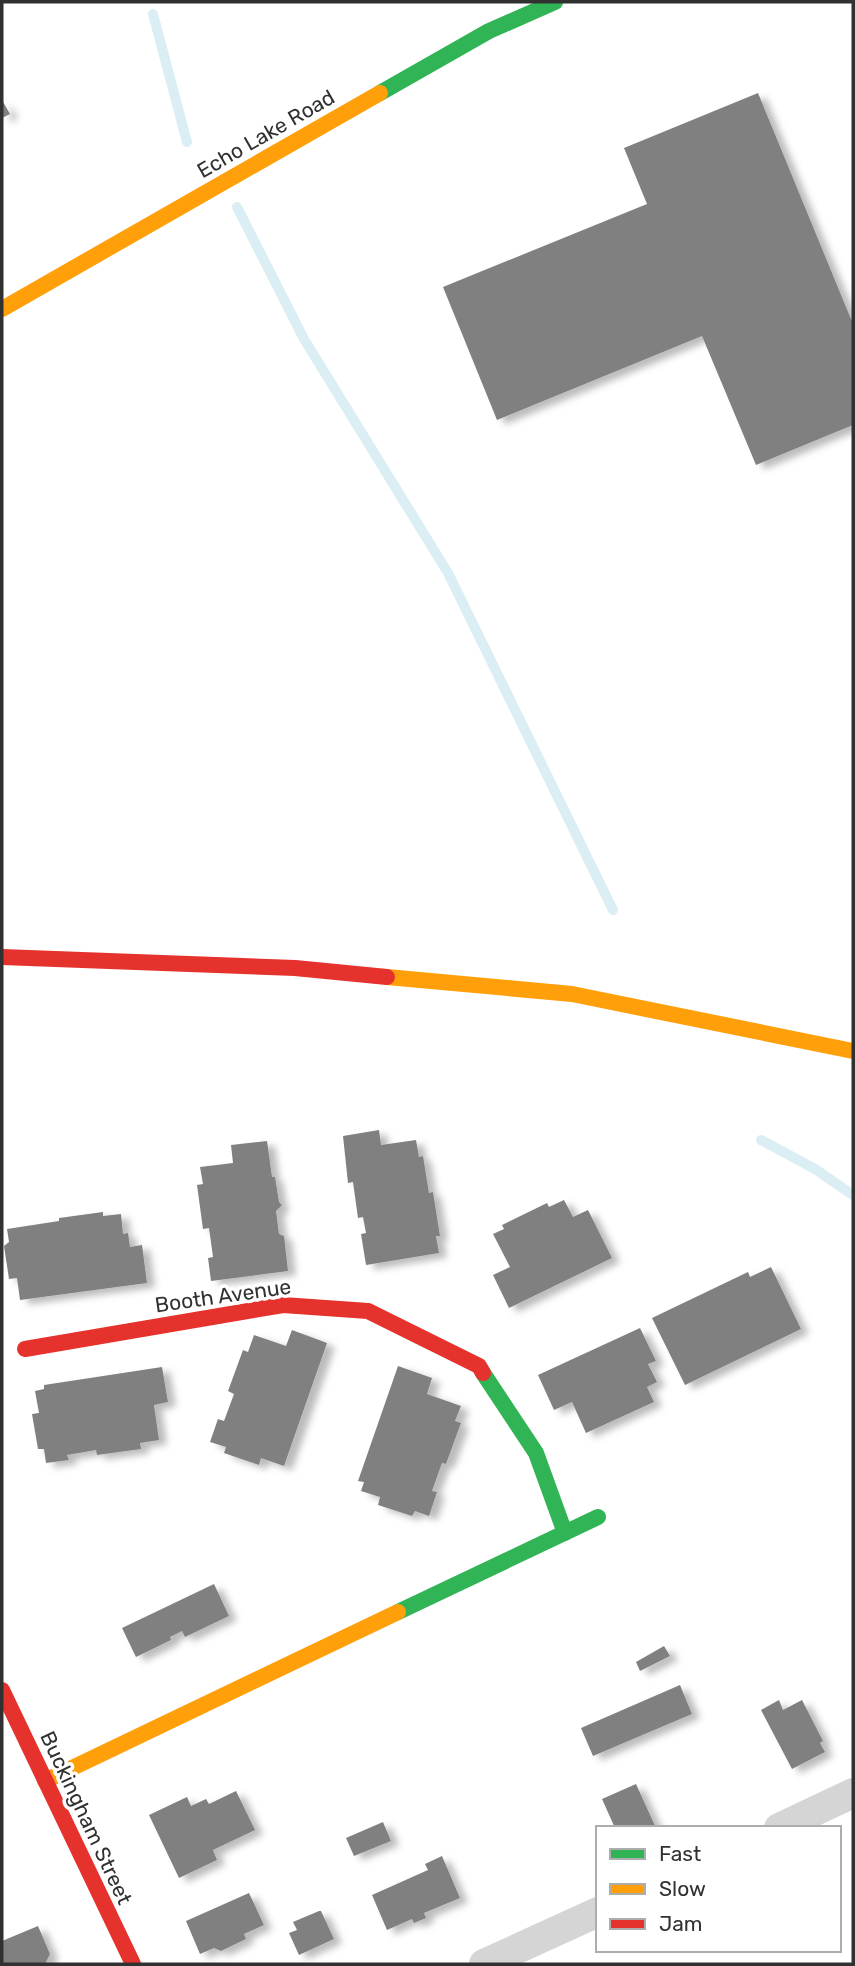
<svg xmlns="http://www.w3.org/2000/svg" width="855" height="1966" viewBox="0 0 855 1966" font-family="Rubik,sans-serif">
	<defs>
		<filter id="shadow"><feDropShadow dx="8" dy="4.5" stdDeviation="3.5" flood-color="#0004"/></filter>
	</defs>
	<rect width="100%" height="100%" fill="#fff"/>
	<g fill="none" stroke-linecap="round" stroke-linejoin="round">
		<!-- stream -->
		<path stroke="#dbeef3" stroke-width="10" d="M153 14 187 142
			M237 207 304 339 448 573 613 910
			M761 1140 815 1169 853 1195"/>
	</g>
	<!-- building -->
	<path fill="#808080" filter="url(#shadow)" d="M758 93 853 324V425L756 465 702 336 497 420 443 287 647 204 624 148Z
		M2 100 10 114 2 118Z
		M379 1130 381 1145 416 1140 419 1157 423 1156 429 1193 433 1192 440 1236H436L439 1253 366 1265 361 1234 366 1233 363 1217 358 1218 353 1182 348 1183 343 1136Z
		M267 1141 272 1177H275L279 1202 282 1205 276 1211 279 1234 284 1236 288 1271 211 1281 208 1258 213 1257 209 1228 203 1229 197 1185 203 1184 200 1167 233 1163 231 1145Z
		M564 1200 573 1217 588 1210 612 1258 509 1308 493 1275 510 1267 493 1234 504 1229 502 1225 547 1203 549 1207Z
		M103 1212V1216L121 1214 123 1234 128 1233 130 1247 142 1245 147 1283 20 1300 17 1278 9 1279 4 1246 9 1242 7 1229 59 1221V1218Z
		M771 1267 801 1329 685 1385 652 1318 748 1272 750 1277Z
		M640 1328 656 1361 648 1364 657 1382 647 1387 654 1402 586 1433 572 1402 554 1410 538 1375Z
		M292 1330 327 1343 284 1466 261 1458 259 1465 224 1453 226 1447 210 1442 218 1419 224 1421 234 1394 228 1391 243 1350 248 1352 254 1335 286 1346Z
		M398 1366 432 1378 427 1394 461 1406 455 1421 461 1423 446 1464 442 1463 432 1491 437 1492 429 1516 415 1511 412 1516 378 1505 380 1497 361 1491 364 1482 358 1481Z
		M162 1367 168 1402 154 1405 159 1440 140 1443 141 1449 97 1455 96 1450 67 1455 69 1460 46 1463 44 1449H38L32 1414 39 1413 35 1391 44 1389V1385Z
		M214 1584 229 1616 185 1637 182 1631 170 1637 171 1640 136 1657 122 1628Z
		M664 1646 670 1656 640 1671 636 1662Z
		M680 1685 692 1714 593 1756 581 1728Z
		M779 1700 783 1710 802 1700 823 1741 820 1743 825 1752 792 1769 761 1710Z
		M636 1784 656 1828H615L602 1799Z
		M236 1791 255 1830 213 1850 217 1860 179 1878 149 1815 187 1797 191 1806 206 1799 209 1804Z
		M383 1822 391 1841 354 1856 346 1838Z
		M442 1856 460 1898 424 1913 426 1918 414 1923 412 1919 387 1930 372 1895 428 1870 425 1864Z
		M249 1893 264 1925 244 1934 246 1939 221 1951 214 1948 200 1954 186 1921Z
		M319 1911H321L334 1939 299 1955 289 1933 297 1930 293 1922Z
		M38 1926 50 1954 45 1964H2V1941Z"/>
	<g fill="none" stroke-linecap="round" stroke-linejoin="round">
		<!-- street -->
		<path stroke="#d5d5d5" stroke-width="30" d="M779 1828 853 1793
			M484 1964 598 1912"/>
		<!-- fast -->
		<path stroke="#30b455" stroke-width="16" d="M380 93 489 31 555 2
			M483 1373 536 1453 565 1533
			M398 1612 598 1517"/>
		<!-- slow -->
		<path stroke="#ff9f0a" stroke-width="16" d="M2 309 380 93
			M387 977 572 994 853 1051
			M45 1781 398 1612"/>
		<!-- jam -->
		<path stroke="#e5322d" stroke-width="16" d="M2 957 295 968 387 977
			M25 1349 283 1305 368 1311 479 1366 483 1373
			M2 1690 133 1964"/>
	</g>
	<g text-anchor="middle" stroke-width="7" stroke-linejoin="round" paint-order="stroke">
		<!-- street labels -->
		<g font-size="21" fill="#313131" stroke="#fff">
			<text transform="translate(266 134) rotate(-30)" y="7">Echo Lake Road</text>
			<text transform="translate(223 1296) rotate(-8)" y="7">Booth Avenue</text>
			<text transform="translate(86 1818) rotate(65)" y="7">Buckingham Street</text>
		</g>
	</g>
	<!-- border -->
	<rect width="855" height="1966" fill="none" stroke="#313131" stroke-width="7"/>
	<!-- legend -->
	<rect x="596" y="1826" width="245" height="126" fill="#ffffff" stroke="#adadad" stroke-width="2"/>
	<rect x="610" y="1849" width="35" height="10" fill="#30b455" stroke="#adadad" stroke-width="2"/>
	<text x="659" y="1861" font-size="21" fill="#313131">Fast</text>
	<rect x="610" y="1884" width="35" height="10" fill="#ff9f0a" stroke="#adadad" stroke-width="2"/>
	<text x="659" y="1896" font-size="21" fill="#313131">Slow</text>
	<rect x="610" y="1919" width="35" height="10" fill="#e5322d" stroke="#adadad" stroke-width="2"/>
	<text x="659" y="1931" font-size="21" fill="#313131">Jam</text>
</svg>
